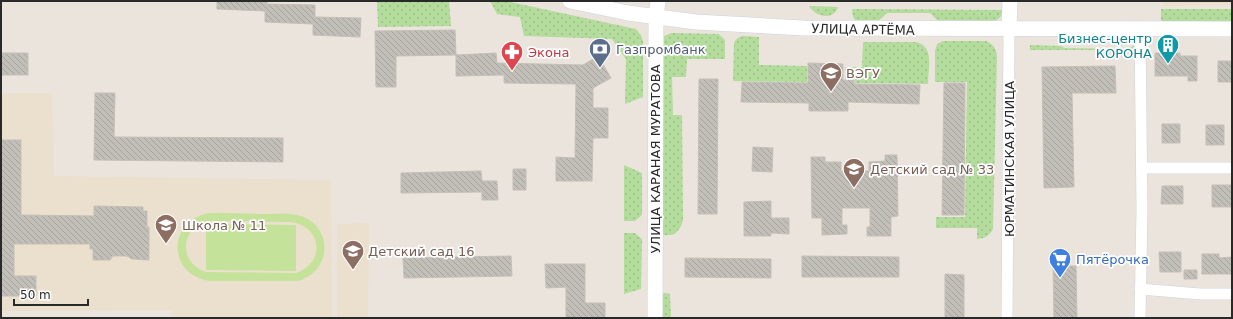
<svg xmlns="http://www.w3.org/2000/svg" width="1233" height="319" viewBox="0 0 1233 319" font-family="'DejaVu Sans',sans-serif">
	<defs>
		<pattern id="grass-dots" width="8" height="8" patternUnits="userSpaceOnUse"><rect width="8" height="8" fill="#b4dc9d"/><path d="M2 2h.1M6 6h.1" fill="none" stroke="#9bbd87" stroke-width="1.8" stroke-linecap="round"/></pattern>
		<pattern id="building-back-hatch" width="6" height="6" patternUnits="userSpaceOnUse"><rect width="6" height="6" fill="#c2beb8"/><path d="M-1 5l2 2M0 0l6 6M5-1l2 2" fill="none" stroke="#a7a39e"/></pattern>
	</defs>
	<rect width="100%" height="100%" fill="#eae4dc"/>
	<!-- education -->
	<path fill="#eae0cd" d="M1163 1H1232V5L1163 6Z
		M1 93H52L54 176 331 180 332 318H171V310L1 311Z
		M369 223 368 318H337V224Z"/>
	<!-- grass -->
	<path fill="url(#grass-dots)" d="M377 1H449L451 26 378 27Z
		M490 1H506L636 29 641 35 643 41V97L625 104 626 59 612 39 524 36 520 17 497 14Z
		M809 6 838 7C834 21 815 17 809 6Z
		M852 9 1003 10C1002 16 999 20 993 21L939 22 930 13H887L877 22H857C853 19 852 14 852 9Z
		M1161 9H1232V25L1161 23Z
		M671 33 719 34 725 40V59H687L686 77H672L673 115H682L683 220C680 232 673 238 660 234V38Z
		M743 36 759 37V65L807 66V82L733 81 734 43C736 39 738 37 743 36Z
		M943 41H986C993 44 996 48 997 56L993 229C989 236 986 238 977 239V228H936V217H965L967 82H935V51L937 44Z
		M863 42H916C935 46 928 69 928 84L855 83V79H845V67H862Z
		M1030 45 1060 46 1065 48 1128 49 1133 46 1136 47 1137 50H1030Z
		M624 165 642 173V215L635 221H624Z
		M624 233H635L642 239 641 289 624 294Z
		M666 293 670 294 671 318H655V294Z"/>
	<!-- pitch -->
	<path fill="#c5e29a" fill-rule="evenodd" d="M211 213C231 213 250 214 270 214 280 214 291 213 301 216 317 221 327 237 324 254 321 268 311 277 298 281H211C166 276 167 218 211 213ZM212 221 291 222C322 226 326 263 296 273L206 272C176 262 181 224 212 221Z
		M206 224 296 225V271L206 270Z"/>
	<!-- building -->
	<path fill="url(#building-back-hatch)" stroke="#c5bfb6" d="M217 1H267V4L315 5V17L361 18 360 37 313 35V24L265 22V11L217 9Z
		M455 30 456 55 396 56V87H376L375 31Z
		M1 53H28V75H1Z
		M496 53 497 63 583 65 598 56 611 78 593 88V108H608V138H593L592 181H556V157L575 158 576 84 504 83V75L456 76V55Z
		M1155 53H1180V56H1197V81H1188V76H1155Z
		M1218 61H1232V82H1218Z
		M808 63 843 64V80H854V84L920 85 919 104 848 102V111H809V103L741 102 742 82 808 83Z
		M1115 66 1116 93H1072L1074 187 1044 188 1042 67Z
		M699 79H718L717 214H698Z
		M944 83H965L964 215H942Z
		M95 93H115L114 137 283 138V162L94 160Z
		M1162 124H1180V143H1162Z
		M1206 125H1224V145H1206Z
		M1 140H21V215L94 216V206L143 207V211H147V227H149V260L132 259 127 256H113L110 260H93V249H90V244H14V276H36V296H1Z
		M753 147 773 148 772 172 752 171Z
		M885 155H897L898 216 891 217V236H867V227H870V208H842V225H847V234L822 235V218H812L811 157H825V162H841V171H869V162L885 161Z
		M513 169H526V190H513Z
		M481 171 482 181H497L498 200H482V192L401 193V173Z
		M1212 185H1232V207H1212Z
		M1162 186H1183V204H1161Z
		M771 201V218H789V234L771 233V236H744V202Z
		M1159 252H1181V272H1160Z
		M1202 254H1219V258L1232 257V274H1202Z
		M511 256 512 276 404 278 403 258Z
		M802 256 899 257V277H802Z
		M685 258 771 259V278L685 277Z
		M545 264H585V303H605V318H566V287L546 288Z
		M1053 266H1076L1077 318H1054Z
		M1184 270H1197V279H1184Z
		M945 274 964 275V318H945Z"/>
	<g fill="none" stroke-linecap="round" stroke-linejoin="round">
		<!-- street casing -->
		<g stroke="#ced2dc" stroke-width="12">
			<path id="street" d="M1142 168H1232
				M1140 289 1200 294H1232
				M1007 318 1009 29
				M1140 318 1142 209 1140 29"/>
		</g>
		<!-- secondary casing -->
		<g stroke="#ced2dc" stroke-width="16">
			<path id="secondary" d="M570 1 628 13 696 22 803 28 1232 29
				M1009 29 1010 1
				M655 318 656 17 658 1"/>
		</g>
		<!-- street -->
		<use href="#street" stroke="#fff" stroke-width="11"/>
		<!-- secondary -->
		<use href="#secondary" stroke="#fff" stroke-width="15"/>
	</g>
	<!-- icons -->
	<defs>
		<g id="building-pin" transform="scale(1.15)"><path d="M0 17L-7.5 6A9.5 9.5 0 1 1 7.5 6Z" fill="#0f9aa8" stroke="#fff"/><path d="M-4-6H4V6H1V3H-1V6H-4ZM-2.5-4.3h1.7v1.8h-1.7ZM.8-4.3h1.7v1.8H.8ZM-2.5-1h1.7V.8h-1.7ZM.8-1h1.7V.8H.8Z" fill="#fff"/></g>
		<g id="bank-pin" transform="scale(1.15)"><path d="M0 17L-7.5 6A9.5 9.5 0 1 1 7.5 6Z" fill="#5c6f8a" stroke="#fff"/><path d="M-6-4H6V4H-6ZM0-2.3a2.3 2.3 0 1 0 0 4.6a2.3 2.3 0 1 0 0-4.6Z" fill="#fff"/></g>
		<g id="pharmacy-pin" transform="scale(1.15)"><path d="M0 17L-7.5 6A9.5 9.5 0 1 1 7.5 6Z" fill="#e0444e" stroke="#fff"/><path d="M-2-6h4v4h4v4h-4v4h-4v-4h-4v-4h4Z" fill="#fff"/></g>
		<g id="university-pin" transform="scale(1.15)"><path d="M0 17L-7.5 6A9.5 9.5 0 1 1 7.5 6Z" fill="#8d6e63" stroke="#fff"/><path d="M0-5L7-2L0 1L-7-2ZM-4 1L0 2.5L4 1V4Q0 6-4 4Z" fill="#fff"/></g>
		<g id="school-pin" transform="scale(1.15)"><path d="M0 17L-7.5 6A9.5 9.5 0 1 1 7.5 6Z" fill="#8d6e63" stroke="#fff"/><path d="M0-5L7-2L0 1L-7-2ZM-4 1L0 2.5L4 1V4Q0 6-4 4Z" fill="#fff"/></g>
		<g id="supermarket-pin" transform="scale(1.15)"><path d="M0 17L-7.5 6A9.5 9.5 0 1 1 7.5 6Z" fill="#3f7fe0" stroke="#fff"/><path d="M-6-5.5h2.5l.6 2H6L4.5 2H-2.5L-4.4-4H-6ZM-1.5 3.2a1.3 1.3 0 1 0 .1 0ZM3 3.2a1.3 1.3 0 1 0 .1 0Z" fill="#fff"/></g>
	</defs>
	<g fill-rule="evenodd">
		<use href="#building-pin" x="1168" y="45"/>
		<use href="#bank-pin" x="600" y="49"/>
		<use href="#pharmacy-pin" x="512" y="52"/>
		<use href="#university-pin" x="831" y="73"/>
		<use href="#school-pin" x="854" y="169"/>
		<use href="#school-pin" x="166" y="225"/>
		<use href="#school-pin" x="353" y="251"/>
		<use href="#supermarket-pin" x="1060" y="259"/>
	</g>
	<g text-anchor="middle" stroke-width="3.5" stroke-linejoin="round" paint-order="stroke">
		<!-- street labels -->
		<g font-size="13" fill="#292929" stroke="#fff">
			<text transform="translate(863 29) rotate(1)" y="5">УЛИЦА АРТЁМА</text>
			<text transform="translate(655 159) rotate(-90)" y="5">УЛИЦА КАРАНАЯ МУРАТОВА</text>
			<text transform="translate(1009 159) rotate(-90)" y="5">ЮРМАТИНСКАЯ УЛИЦА</text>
		</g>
		<!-- culture labels -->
		<g font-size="13" fill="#0d838f" stroke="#fff" text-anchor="end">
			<text x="1152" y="43">Бизнес-центр<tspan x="1152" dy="15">КОРОНА</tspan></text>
		</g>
		<!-- service labels -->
		<g font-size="13" fill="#4e5e75" stroke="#fff" text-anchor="start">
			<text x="616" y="54">Газпромбанк</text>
		</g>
		<!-- health labels -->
		<g font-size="13" fill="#be3a42" stroke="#fff" text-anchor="start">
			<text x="528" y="57">Экона</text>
		</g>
		<!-- education labels -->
		<g font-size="13" fill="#785e54" stroke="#fff" text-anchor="start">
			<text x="846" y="78">ВЭГУ</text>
			<text x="870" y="174">Детский сад № 33</text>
			<text x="182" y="230">Школа № 11</text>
			<text x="368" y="256">Детский сад 16</text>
		</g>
		<!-- shop labels -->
		<g font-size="13" fill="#366cbe" stroke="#fff" text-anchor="start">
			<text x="1076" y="264">Пятёрочка</text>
		</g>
	</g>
	<!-- border -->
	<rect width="1233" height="319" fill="none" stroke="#292929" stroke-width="4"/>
	<!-- scale -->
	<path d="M14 299v6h74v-6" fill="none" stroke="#292929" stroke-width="2"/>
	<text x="20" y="299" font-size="12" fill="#292929" stroke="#ffffff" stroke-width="3" paint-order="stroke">50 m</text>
</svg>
